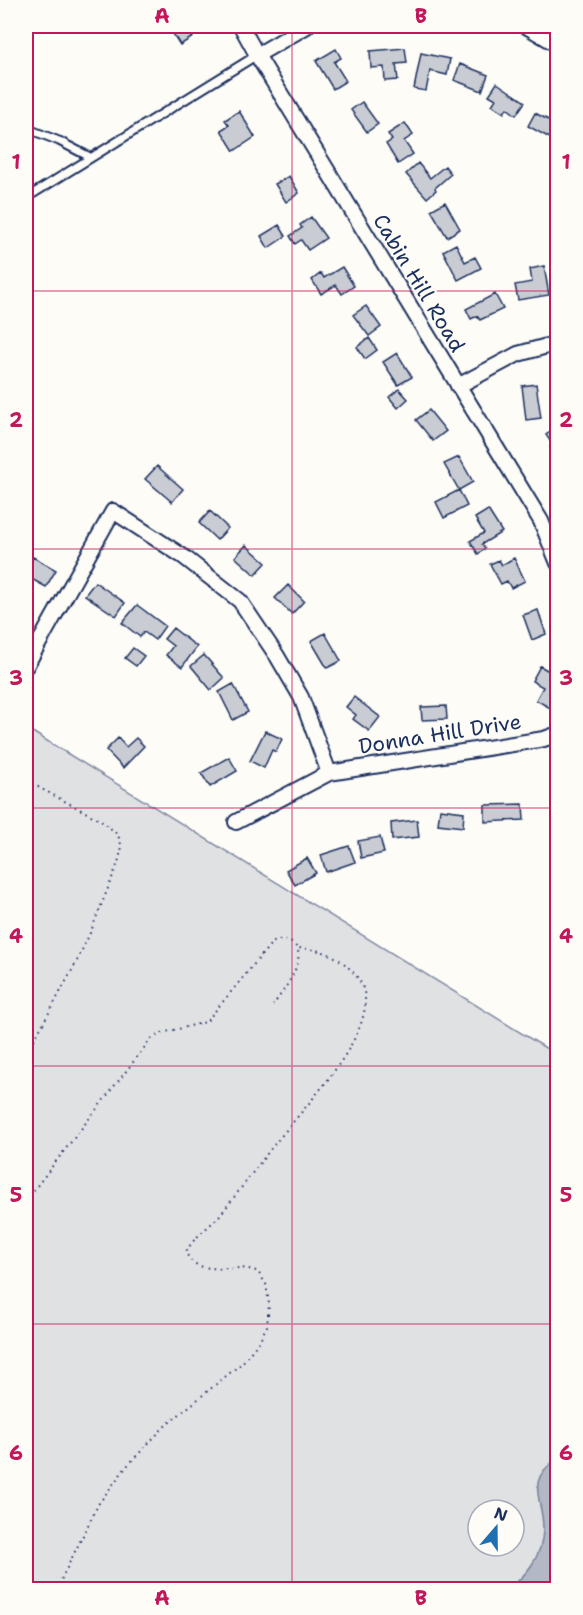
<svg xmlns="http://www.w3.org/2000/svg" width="583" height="1615" viewBox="0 0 583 1615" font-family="'Shantell Sans',sans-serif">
	<rect width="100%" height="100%" fill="#fdfcf7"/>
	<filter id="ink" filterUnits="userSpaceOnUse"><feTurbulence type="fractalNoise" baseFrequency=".0167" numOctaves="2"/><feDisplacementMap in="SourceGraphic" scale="12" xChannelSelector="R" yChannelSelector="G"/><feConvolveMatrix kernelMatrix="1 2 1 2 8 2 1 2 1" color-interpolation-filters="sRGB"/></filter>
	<g filter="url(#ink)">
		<!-- green -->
		<path fill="#e0e1e3" stroke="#7e88a0" stroke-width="1.5" fill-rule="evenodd" d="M26 728 557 1055V1589H26ZM478 1510H514V1546H478Z"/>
		<!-- water -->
		<path fill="#b3b8c5" stroke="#76819c" stroke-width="1.5" d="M557 1459V1589H509C527 1574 542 1557 543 1530 544 1499 523 1482 557 1459Z"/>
		<!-- building -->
		<path fill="#c9ccd3" stroke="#1b2f5e" stroke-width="1.5" d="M168 26H186L193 37 180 45Z
			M405 48 407 63 396 64 398 80 385 81 384 67 371 68 370 51Z
			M336 49 341 58 334 62 346 81 333 89 316 61Z
			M421 53 450 59 447 75 430 71 426 91 414 89Z
			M460 64 488 75 482 91 454 80Z
			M497 83 525 102 516 115 507 108 504 113 492 105 496 99 489 95Z
			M362 102 378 124 367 132 351 110Z
			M239 111 255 137 234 151 221 130 229 125 225 120Z
			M535 113 558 125 557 142 528 126Z
			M405 123 413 135 404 141 413 154 398 164 386 144 392 140 388 134Z
			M418 163 430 178 445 166 451 174 435 188 436 190 427 198 406 174Z
			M289 176 299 193 286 202 275 184Z
			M445 202 460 229 447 237 431 210Z
			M311 217 326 238 308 250 301 240 295 244 290 236 302 228 300 225Z
			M279 225 286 236 268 248 261 236Z
			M456 244 465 262 475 257 481 268 458 280 443 251Z
			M544 266 549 295 518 300 515 285 532 282 530 269Z
			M342 267 354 286 342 294 336 285 321 294 312 280 321 273 324 278Z
			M495 294 503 309 480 320 477 316 471 319 466 309Z
			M366 306 381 327 369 336 353 315Z
			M369 338 377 350 365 359 357 347Z
			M397 353 412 377 398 385 383 362Z
			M536 384 541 418 526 420 522 386Z
			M399 389 408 399 398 408 389 397Z
			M429 410 446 431 433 441 416 420Z
			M557 427 558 428V457L550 447 553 445 546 435Z
			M459 457 473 482 459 490 444 464Z
			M157 466 183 489 172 502 145 479Z
			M459 490 467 506 444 518 436 502Z
			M488 510 502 532 482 544 485 549 478 554 470 541 484 533 475 518Z
			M210 511 228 528 217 540 199 523Z
			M246 545 266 563 255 575 235 557Z
			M33 557 56 570 46 587 26 576V570Z
			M514 558 525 581 511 588 507 581 501 584 490 564 499 560 502 565Z
			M95 582 125 603 116 616 85 595Z
			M288 585 304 601 292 614 275 598Z
			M137 605 165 626 155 640 144 632 140 637 122 623Z
			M538 610 546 634 532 640 523 615Z
			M173 628 197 647 182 667 166 655 173 646 164 639Z
			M325 633 341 661 327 668 311 641Z
			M133 648 144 656 136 666 125 658Z
			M204 655 224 678 211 690 191 666Z
			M540 666 558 676V699L552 709 536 700 543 687 532 681Z
			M233 684 248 712 233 720 219 692Z
			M354 697 380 717 369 731 353 719 356 715 346 707Z
			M446 706 447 719 422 720 421 707Z
			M265 731 282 739 276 752 272 750 264 768 250 761Z
			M118 738 126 747 136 738 144 746 123 768 106 750Z
			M229 757 237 771 210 787 201 773Z
			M523 804 524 820 485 822V805Z
			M440 809 464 812 463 827 438 824Z
			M417 820 419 837 392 840 391 823Z
			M380 837 384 853 361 858 358 841Z
			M349 846 355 862 326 872 321 855Z
			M307 858 316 873 295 885 286 870Z"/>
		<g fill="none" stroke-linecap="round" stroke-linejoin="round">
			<!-- service casing -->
			<g stroke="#1b2f5e" stroke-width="11">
				<path id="service" d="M26 128 59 141 90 157
					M26 198 257 55"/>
			</g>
			<!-- minor casing -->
			<g stroke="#1b2f5e" stroke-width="18">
				<path id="minor" d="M241 26 257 55 541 521 558 563
					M526 26 558 45
					M257 55 307 26
					M458 386 518 354 558 343
					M26 666 113 511 184 557 240 601 277 656 301 697 329 773 544 739 558 734
					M236 822 329 773"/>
			</g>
			<!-- path -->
			<path stroke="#1b2f5e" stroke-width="2" stroke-dasharray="1.5 4.5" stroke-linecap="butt" d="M26 790 38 787 102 821 118 835 122 847 118 863 91 931 76 963 26 1055
				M26 1200 151 1039 162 1033 206 1022 270 945C275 940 281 939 287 941 316 949 282 993 273 1005
				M56 1590 99 1503 127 1466 164 1427 242 1363 258 1343 267 1326 269 1304 266 1284 258 1272C239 1261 195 1280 186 1252 193 1238 209 1227 220 1215 238 1193 255 1169 273 1146 301 1111 361 1050 365 1006 366 990 361 980 350 969 335 953 318 949 297 948"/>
			<!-- service -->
			<use href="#service" stroke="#fdfcf7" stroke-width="7"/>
			<!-- minor -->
			<use href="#minor" stroke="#fdfcf7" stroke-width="14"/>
		</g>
	</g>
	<!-- grid -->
	<path fill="none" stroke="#c2185b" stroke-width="1.5" stroke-opacity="0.55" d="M292 26V1590M26 291H558M26 549H558M26 808H558M26 1066H558M26 1324H558"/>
	<g text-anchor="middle" stroke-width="4.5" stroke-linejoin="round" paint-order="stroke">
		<!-- street labels -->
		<g font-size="21" fill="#1b2f5e" stroke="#fdfcf7">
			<text transform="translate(419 283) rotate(59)" y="7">Cabin Hill Road</text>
			<text transform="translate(440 734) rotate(-9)" y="7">Donna Hill Drive</text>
		</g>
	</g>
	<!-- margin -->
	<rect width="583" height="1615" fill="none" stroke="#fdfcf7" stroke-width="66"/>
	<!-- north arrow -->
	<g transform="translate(496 1528) rotate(20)"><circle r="28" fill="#fdfcf7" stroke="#a3aaba" stroke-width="1.5"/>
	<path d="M0-4.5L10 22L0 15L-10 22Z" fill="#1f6fb2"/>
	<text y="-9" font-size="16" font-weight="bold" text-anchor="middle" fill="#1b2f5e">N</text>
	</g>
	<rect x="33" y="33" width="517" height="1549" fill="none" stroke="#c2185b" stroke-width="2"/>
	<g font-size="20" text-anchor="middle" font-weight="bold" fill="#c2185b">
		<text x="162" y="23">A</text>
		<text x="421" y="23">B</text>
		<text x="16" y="169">1</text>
		<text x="566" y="169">1</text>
		<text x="16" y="427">2</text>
		<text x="566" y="427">2</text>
		<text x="16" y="685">3</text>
		<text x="566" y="685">3</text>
		<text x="16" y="943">4</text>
		<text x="566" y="943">4</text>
		<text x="16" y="1202">5</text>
		<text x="566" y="1202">5</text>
		<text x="16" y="1460">6</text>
		<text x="566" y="1460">6</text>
		<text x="162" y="1605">A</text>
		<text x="421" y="1605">B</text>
	</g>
</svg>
